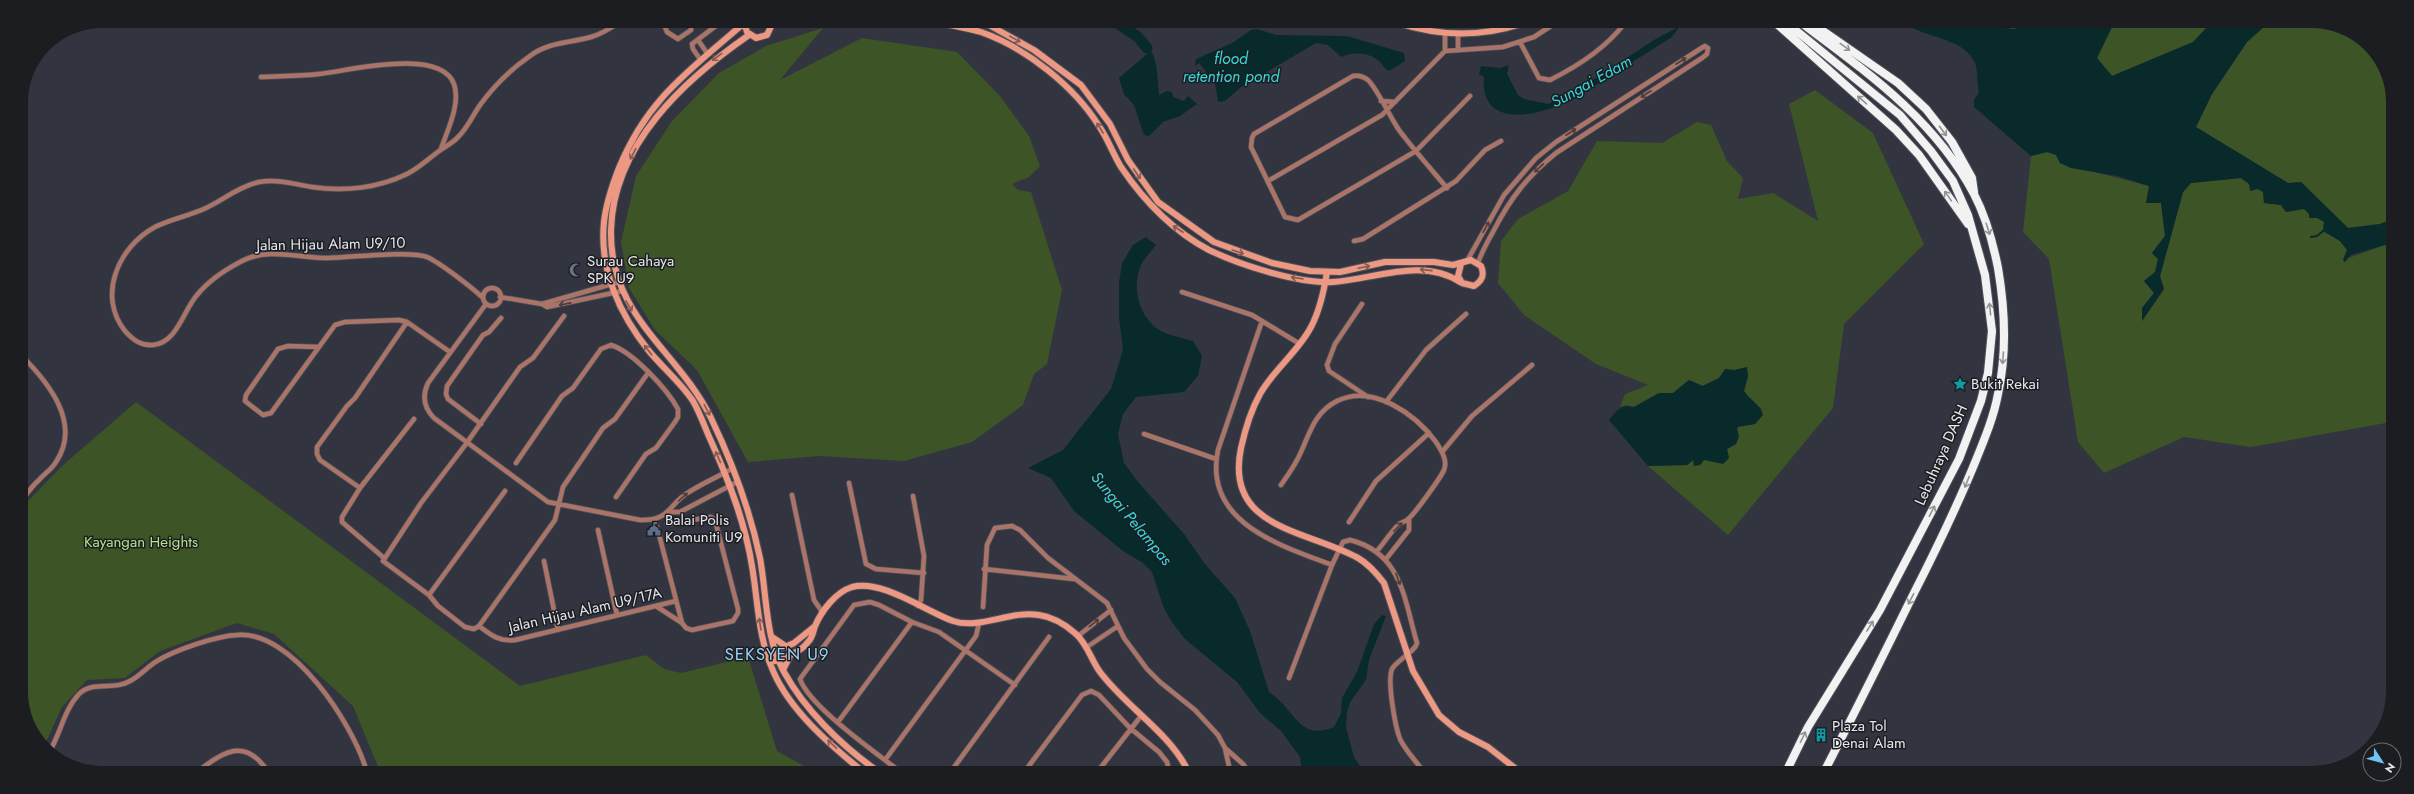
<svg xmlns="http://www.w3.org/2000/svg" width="2414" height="794" viewBox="0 0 2414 794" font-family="Jost,sans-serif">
	<rect width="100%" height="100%" fill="#32353f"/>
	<!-- green -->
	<path fill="#3d5427" d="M1977 25H2024L2014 29Z
		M2113 25H2209L2193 42 2112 76 2097 58Z
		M2266 25H2338L2376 52 2393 96 2392 219 2380 224 2348 228 2301 182 2288 183 2196 127 2212 94 2247 42Z
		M823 28 780 80 862 38 957 52 1000 96 1029 136 1040 166 1029 177 1012 184 1018 190 1031 192 1062 290 1047 364 1034 374 1023 405 972 442 904 461 819 456 748 462 697 370 655 330 629 288 621 242 636 176 672 121 719 73 766 46Z
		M1815 90 1873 133 1924 244 1844 324 1833 408 1728 535 1648 466 1687 465 1694 460V466L1704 460 1729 458 1727 449 1736 444 1738 426 1755 424 1762 409 1750 400 1744 391 1748 376 1734 370 1725 369 1719 378 1702 386 1689 380 1673 393H1659L1634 407 1626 405 1620 407 1625 394 1648 385 1596 364 1524 315 1498 283 1501 241 1518 219 1568 191 1597 141 1662 143 1697 122 1711 125 1727 161 1743 178 1738 199 1773 193 1818 221 1789 104Z
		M2047 152 2056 155 2060 163 2149 186 2147 203H2161L2165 236 2152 253 2158 259 2155 272 2144 281 2154 293 2142 308V321L2164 289 2160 276 2183 192 2191 183 2241 178 2263 192 2264 203 2281 205 2286 212 2304 209 2324 222 2323 231 2340 241 2347 250 2343 260 2388 244 2387 236 2392 234 2391 419 2386 423 2251 447 2184 437 2104 473 2078 442 2049 259 2023 232 2031 156Z
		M136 402 520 686 646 655 664 669 681 673 748 657 777 751 811 770 379 769 353 706 274 634 237 623 160 651 125 678 87 680 62 707 47 740 40 743 21 698V508L62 466Z"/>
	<!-- water -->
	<path fill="#082a2b" d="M1907 24 1977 25 2014 29 2024 25H2113L2097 58 2112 76 2193 42 2209 25H2266L2247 42 2212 94 2196 127 2288 183 2301 182 2348 228 2380 224 2392 219V234L2387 236 2388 244 2351 255 2345 262 2343 260 2347 250 2340 241 2323 231 2324 222 2317 218H2309V214L2304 209 2286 212 2281 205 2264 203 2263 192 2258 189 2250 191 2249 184 2241 178 2191 183 2183 192 2160 276 2164 289 2142 321V308L2154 293 2144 281 2155 272 2158 259 2152 253 2165 236 2161 203H2146L2149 186 2117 176 2071 168 2060 163 2056 155 2047 152 2031 156 1974 107V100L1979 92C1976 81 1979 68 1973 59 1959 37 1927 39 1907 24Z
		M1680 26 1672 37 1569 102C1563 101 1558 106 1552 108 1521 119 1480 121 1484 77L1479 74 1481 66 1500 68 1509 65 1507 74 1518 95 1524 99 1548 104 1584 86 1654 40Z
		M1257 29 1276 35 1347 36 1404 53 1405 61 1389 71C1384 69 1382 63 1378 60 1367 52 1352 52 1341 57L1328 45 1316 43 1241 87 1225 101 1218 102 1215 83 1199 63 1195 66 1196 59 1232 43 1251 30Z
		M1140 34C1158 54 1157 70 1159 95L1167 91 1172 92 1173 97 1184 101 1188 96 1197 104 1180 116 1163 122 1149 136 1144 135 1134 105 1124 94 1119 78 1148 53 1137 39Z
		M1146 237 1156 245C1151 252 1144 258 1141 265 1131 288 1139 318 1161 331 1170 336 1183 338 1193 341L1202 356 1198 376 1184 392 1136 397 1123 414 1118 434 1124 463 1139 483 1184 534 1205 564 1235 598 1250 631 1269 692C1295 708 1298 742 1334 727L1341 713 1342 698 1357 672 1374 624 1382 615 1386 616 1369 660 1366 680 1350 702 1347 713 1346 727 1354 757 1363 771H1302L1300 757 1281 731 1260 713 1237 682 1185 639 1171 621 1163 606 1152 572 1143 563 1123 551 1074 511 1051 478 1028 468 1063 450 1111 389 1123 350 1119 317V283L1122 263 1133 245Z
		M1747 367 1748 376 1744 391C1750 400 1761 405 1763 415L1755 424 1738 427 1737 429 1739 437 1736 444 1727 449 1729 458 1723 464 1704 460 1700 465 1694 466 1693 460 1687 465 1648 466 1609 420C1617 410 1621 404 1634 407L1659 393H1673L1689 380 1703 386 1719 378 1725 369 1734 370Z"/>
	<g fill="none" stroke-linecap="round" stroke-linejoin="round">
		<!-- stream -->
		<path stroke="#082a2b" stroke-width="2" d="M2311 237 2317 236 2323 231"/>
		<!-- river -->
		<path stroke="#082a2b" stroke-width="11" d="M1117 23 1138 37 1147 48"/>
		<!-- street casing -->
		<g stroke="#4f515b" stroke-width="6">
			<path id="street" d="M663 22 667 32 678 39 691 30V22
				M698 40 707 53
				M1520 42 1539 78 1550 80C1578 66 1605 49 1624 24
				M1458 50V33
				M1445 51V33
				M700 59 693 49 692 44 717 25 718 22
				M261 77C280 76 299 76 319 74 348 71 440 47 454 84 461 104 447 131 441 149
				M1381 101 1395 102
				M1268 181 1382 115 1445 51 1503 47 1534 37 1554 24
				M1447 188C1431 169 1414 150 1399 130 1390 117 1378 90 1368 80 1363 76 1359 75 1353 76L1254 134 1252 138 1251 147 1285 217 1298 220 1416 151 1470 96
				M1354 241 1363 239 1456 181 1485 150 1501 141
				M1467 261 1504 195 1536 158 1556 142 1700 49 1705 46 1708 48 1707 54 1702 58 1556 153C1528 176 1511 197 1494 230 1488 241 1482 251 1478 263
				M483 297a9 9 0 1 1 18 0a9 9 0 1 1-18 0Z
				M1182 292 1252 315 1300 344
				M500 297 542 304 547 307 622 291
				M483 298C474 289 439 262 427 257 412 250 345 258 325 258 299 258 268 248 244 260 226 269 210 279 197 295 183 311 177 343 153 345 141 346 133 340 125 331 97 296 118 247 155 227 171 219 189 216 206 208 223 200 240 186 259 182 278 179 294 184 312 187 344 192 378 188 407 174 421 167 430 157 442 149 448 145 454 142 459 136 468 127 473 115 480 105 494 86 511 69 530 56 548 42 570 43 591 37 602 34 611 28 620 22
				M486 304 428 383C422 396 424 408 434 418L548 502 640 520C671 521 668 504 689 492 703 483 718 477 733 468
				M542 304 619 282
				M1362 304 1335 344 1327 365 1329 371 1368 397
				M564 316 533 358 520 367 466 444 421 503 383 561 429 595 438 606 465 627 474 629 479 626 555 520 563 487 603 428 615 419 648 373
				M1262 321 1218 450C1203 522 1279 545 1332 565
				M319 347 288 346 278 349 246 395 245 401 263 415 271 413 335 325 345 322 399 320 407 322 450 352
				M21 355C48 382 82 423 56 462 52 469 44 474 39 480 32 486 27 494 21 501
				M1386 402 1426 350 1466 314
				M481 424 448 399 446 394 447 386 483 335 489 332 501 318
				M1144 434 1216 459
				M1442 452 1472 416 1532 365
				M516 463 562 396 573 388 601 349 611 345C633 352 667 389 678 409V417L675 422 656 448 646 454 616 497
				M849 483 866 564 876 569 924 573
				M1281 485C1288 475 1296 464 1301 452 1310 432 1315 412 1337 401 1373 383 1416 415 1436 442 1441 450 1448 460 1444 470 1441 477 1414 515 1408 519 1405 522 1401 522 1398 525 1390 533 1384 543 1377 551
				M360 488 320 460 317 454V447L347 406 355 398 407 322
				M792 495 814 600 823 613
				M913 496 924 556 921 600 918 606
				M669 512H680L737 482
				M655 519 682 623 686 628 692 630 733 621 738 613V609L715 520 711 517 667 524
				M1349 522 1376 481 1429 433
				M598 530 617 615
				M384 558 342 522V517L360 488 414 419
				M1386 559 1409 530V519
				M544 561 558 630
				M984 569 1074 579
				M429 595 505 491
				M656 606 682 623
				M983 607 987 545 995 528 1012 526 1020 530 1048 558 1107 603 1124 638 1147 669 1160 682 1195 710 1218 735 1225 748 1230 771
				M479 626C491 635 499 642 515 640L676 601
				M1078 636 1111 610
				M1087 647 1118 626
				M1289 678 1332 565 1343 542 1350 540C1402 553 1404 599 1417 643 1415 652 1397 660 1392 669 1387 681 1395 726 1400 739 1405 750 1416 761 1423 771
				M838 722 912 622
				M1225 748 1243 764 1248 771
				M50 751C61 732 64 710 79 694 93 680 114 691 130 681 140 676 147 667 157 661 175 650 216 636 237 635 292 630 352 723 366 769
				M885 760 976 636 979 623
				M201 769C224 751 245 739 266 769
				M898 770C875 752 809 706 800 679L854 605 870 602 879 605 912 622 939 632 1015 685
				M952 770 1049 637
				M1025 771 1082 695 1091 691 1099 695 1130 728 1159 752 1167 762 1169 771
				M1098 771 1141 716"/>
		</g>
		<!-- secondary casing -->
		<g stroke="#4f515b" stroke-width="8">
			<path id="secondary" d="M744 22 747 32 756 38 767 35 773 22
				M941 23C954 26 968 28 981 32 1026 48 1074 86 1099 126 1108 139 1113 154 1121 167 1144 201 1173 231 1209 250 1240 265 1299 284 1333 282 1375 279 1422 257 1460 282
				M980 23 989 25 1034 50 1081 85 1110 124 1128 160 1158 202 1214 242 1272 263 1310 271 1340 272 1385 262H1434L1453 265 1471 260 1481 266C1485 275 1482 281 1474 286L1462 283 1458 276 1461 264
				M1398 23C1438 36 1481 37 1521 24
				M743 24C690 70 647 99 619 168 612 186 606 203 604 222 599 270 620 315 649 351 663 368 681 383 693 401 700 413 705 428 711 441 729 481 745 522 752 566 758 601 758 639 774 673 791 711 829 744 861 770
				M749 35C684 80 613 145 611 230 609 317 678 350 711 418 732 462 750 510 760 558 767 596 765 638 784 672 805 710 841 745 876 770
				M1327 272C1324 291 1320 310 1311 327 1298 352 1274 369 1260 394 1251 410 1245 430 1241 448 1224 529 1307 530 1358 558 1369 564 1377 574 1384 583L1413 671 1439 715 1459 732 1488 747 1520 772
				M772 637 787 647
				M772 653 794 643 815 626
				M775 661C786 657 801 652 808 642 813 637 813 632 815 626 822 610 836 592 852 587 882 579 925 611 953 621 980 630 1010 610 1039 615 1053 617 1066 625 1076 634 1088 645 1091 660 1100 672 1126 707 1170 733 1188 771
				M783 670 791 654"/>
		</g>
		<!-- highway casing -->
		<g stroke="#4f515b" stroke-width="10">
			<path id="highway" d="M1777 24 1896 130 1919 155 1968 224
				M1803 24C1868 73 1935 120 1974 194 1986 217 1993 243 1998 268 2005 309 2007 353 1998 394 1994 416 1985 438 1976 460 1957 507 1935 552 1912 597 1883 656 1854 714 1824 772
				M1813 24 1898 83 1926 109 1952 142 1972 178 1974 192
				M1786 772 1808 727 1880 610 1959 459 1981 401 1988 373 1992 331 1985 275 1968 215 1953 181 1931 151 1900 115 1788 24"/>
		</g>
		<!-- street -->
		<use href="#street" stroke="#aa7568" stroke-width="4.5"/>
		<!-- secondary -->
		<use href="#secondary" stroke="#ec9883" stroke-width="6"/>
		<!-- highway -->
		<use href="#highway" stroke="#f2f2f2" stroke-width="8"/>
	</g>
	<!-- one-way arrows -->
	<defs><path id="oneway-shaft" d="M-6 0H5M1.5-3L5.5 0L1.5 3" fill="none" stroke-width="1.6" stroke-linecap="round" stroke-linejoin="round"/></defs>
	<g stroke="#845a52">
		<use href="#oneway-shaft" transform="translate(1015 39) rotate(29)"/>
		<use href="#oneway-shaft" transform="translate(717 57) rotate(144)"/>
		<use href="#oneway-shaft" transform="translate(1100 128) rotate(-122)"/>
		<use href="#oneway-shaft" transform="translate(633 154) rotate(117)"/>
		<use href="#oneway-shaft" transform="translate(1137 174) rotate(56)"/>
		<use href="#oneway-shaft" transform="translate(1178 229) rotate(-147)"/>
		<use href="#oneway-shaft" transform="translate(1238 252) rotate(19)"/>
		<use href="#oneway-shaft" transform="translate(1364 267) rotate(-12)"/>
		<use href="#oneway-shaft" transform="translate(1426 270) rotate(-174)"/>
		<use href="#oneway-shaft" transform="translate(1297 278) rotate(-172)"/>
		<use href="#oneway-shaft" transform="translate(629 306) rotate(59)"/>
		<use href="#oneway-shaft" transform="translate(648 350) rotate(-128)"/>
		<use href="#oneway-shaft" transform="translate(707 410) rotate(62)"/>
		<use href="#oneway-shaft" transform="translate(718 457) rotate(-114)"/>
		<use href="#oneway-shaft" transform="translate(760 624) rotate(-99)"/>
		<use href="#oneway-shaft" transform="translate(832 744) rotate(-137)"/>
	</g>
	<g stroke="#929294">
		<use href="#oneway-shaft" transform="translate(1845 47) rotate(36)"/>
		<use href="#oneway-shaft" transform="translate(1862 100) rotate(-139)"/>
		<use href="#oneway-shaft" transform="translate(1943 131) rotate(53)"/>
		<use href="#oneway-shaft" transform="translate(1948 196) rotate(-125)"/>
		<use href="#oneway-shaft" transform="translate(1988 229) rotate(72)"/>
		<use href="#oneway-shaft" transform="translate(1990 309) rotate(-96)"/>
		<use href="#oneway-shaft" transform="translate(2003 358) rotate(94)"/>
		<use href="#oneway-shaft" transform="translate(1967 482) rotate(112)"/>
		<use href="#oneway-shaft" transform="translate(1932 511) rotate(-63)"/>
		<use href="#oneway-shaft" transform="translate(1911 599) rotate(117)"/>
		<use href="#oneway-shaft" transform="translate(1870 626) rotate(-58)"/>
		<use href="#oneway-shaft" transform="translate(1803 737) rotate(-64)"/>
	</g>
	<g stroke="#4e3c3a">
		<use href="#oneway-shaft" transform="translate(1681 61) rotate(-33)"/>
		<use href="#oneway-shaft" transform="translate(1646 94) rotate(147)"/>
		<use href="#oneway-shaft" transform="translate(1571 132) rotate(-33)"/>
		<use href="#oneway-shaft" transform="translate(1539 168) rotate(137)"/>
		<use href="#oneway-shaft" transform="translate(1486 227) rotate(-62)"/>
		<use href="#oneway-shaft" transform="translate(565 304) rotate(169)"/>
		<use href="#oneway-shaft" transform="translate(683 497) rotate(-42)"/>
		<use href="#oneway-shaft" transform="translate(1398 527) rotate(-45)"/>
		<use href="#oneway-shaft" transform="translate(1398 579) rotate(70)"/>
		<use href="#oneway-shaft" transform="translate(1094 623) rotate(-38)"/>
	</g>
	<!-- icons -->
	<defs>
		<g id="mosque-bare" transform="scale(1.08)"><path d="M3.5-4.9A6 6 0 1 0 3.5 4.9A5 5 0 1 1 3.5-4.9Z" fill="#6b7280" stroke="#1c1d21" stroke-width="2.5" paint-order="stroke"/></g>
		<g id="sight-bare" transform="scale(1.08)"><path d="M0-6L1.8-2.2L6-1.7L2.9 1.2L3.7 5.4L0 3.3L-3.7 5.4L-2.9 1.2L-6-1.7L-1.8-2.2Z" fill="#0f9aa8" stroke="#1c1d21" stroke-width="2.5" paint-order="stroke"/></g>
		<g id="civic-bare" transform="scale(1.08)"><path d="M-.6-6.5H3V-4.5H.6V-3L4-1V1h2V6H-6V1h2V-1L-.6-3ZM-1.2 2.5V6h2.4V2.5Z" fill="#5c6f8a" stroke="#1c1d21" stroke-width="2.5" paint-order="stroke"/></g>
		<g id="building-bare" transform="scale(1.08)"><path d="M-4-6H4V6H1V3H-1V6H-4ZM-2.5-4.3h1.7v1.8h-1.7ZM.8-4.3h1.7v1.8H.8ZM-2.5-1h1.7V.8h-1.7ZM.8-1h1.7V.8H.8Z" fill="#0f9aa8" stroke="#1c1d21" stroke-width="2.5" paint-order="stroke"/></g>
	</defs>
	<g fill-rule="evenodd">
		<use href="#mosque-bare" x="576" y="270"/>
		<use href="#sight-bare" x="1960" y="384"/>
		<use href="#civic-bare" x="654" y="529"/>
		<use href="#building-bare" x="1821" y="735"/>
	</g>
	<g text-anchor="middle" stroke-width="3" stroke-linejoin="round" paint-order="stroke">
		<!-- street labels -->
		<g font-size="15" fill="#e5e7ed" stroke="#1c1d21">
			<text transform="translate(331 244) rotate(-1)" y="5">Jalan Hijau Alam U9/10</text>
			<text transform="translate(1941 455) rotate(-66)" y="5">Lebuhraya DASH</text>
			<text transform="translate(585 610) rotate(-13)" y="5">Jalan Hijau Alam U9/17A</text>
		</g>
		<!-- poi labels -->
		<g font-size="15" fill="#e5e7ed" stroke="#1c1d21" text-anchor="start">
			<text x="587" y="266">Surau Cahaya<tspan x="587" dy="17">SPK U9</tspan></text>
			<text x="1971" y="389">Bukit Rekai</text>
			<text x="665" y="525">Balai Polis<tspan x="665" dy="17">Komuniti U9</tspan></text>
			<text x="1832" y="731">Plaza Tol<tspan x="1832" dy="17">Denai Alam</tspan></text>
		</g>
		<!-- park labels -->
		<g font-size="15" fill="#b2e188" stroke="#1c1d21">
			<text x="141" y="547">Kayangan Heights</text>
		</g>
		<!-- water labels -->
		<g font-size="16" font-style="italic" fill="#36d7da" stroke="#1c1d21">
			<text x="1231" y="64">flood<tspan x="1231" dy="18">retention pond</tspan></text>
			<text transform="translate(1591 81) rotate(-29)" y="6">Sungai Edam</text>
			<text transform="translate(1132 518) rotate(50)" y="6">Sungai Pelampas</text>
		</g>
		<!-- quarter labels -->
		<g font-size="17" letter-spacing="1" fill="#98d3f8" stroke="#1c1d21">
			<text x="777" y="660">SEKSYEN U9</text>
		</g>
	</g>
	<!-- crop -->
	<path d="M0 0H2414V794H0ZM102 28H2312A74 74 0 0 1 2386 102V692A74 74 0 0 1 2312 766H102A74 74 0 0 1 28 692V102A74 74 0 0 1 102 28Z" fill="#1c1d21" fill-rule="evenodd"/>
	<!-- north arrow -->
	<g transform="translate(2382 762) rotate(126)"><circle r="19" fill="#1c1d21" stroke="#6c6e73"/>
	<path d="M0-3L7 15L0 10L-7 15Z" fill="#6fc2f4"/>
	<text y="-6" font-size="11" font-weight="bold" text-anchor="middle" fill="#e5e7ed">N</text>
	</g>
</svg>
